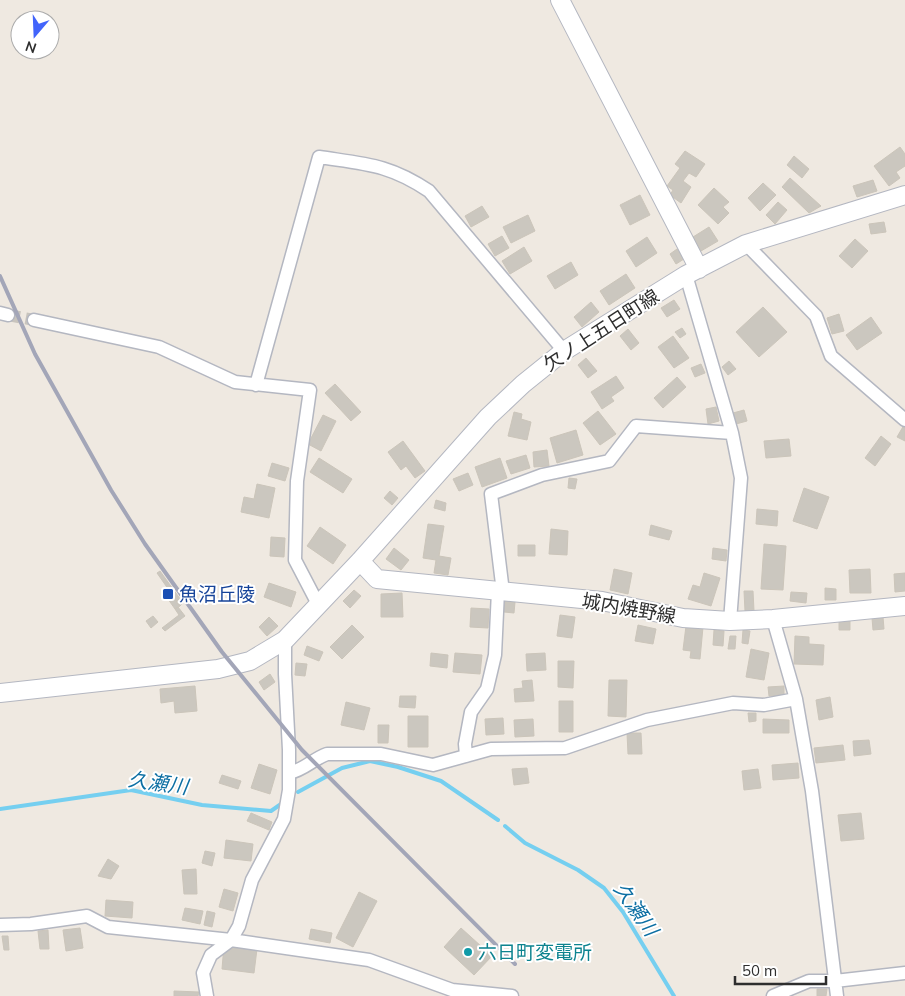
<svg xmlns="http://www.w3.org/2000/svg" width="905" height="996" viewBox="0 0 905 996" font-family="Mulish,'Noto Sans JP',sans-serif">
	<rect width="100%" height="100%" fill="#efe9e1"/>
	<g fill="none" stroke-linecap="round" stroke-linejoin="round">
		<!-- stream -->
		<path stroke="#75cff0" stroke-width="4" d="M298 792 342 768 370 761 398 767 441 781 498 820
			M0 809 131 790 202 805 271 811 281 804
			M505 826 525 843 578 870 604 888 623 912 674 996"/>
	</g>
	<!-- building -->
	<path fill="#cbc7bf" stroke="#cbc5ba" d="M900 147 905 154V166L896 172 900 178 889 186 874 166Z
		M685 151 705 164 696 177 689 173 683 181 691 187 681 203 670 195 673 190 667 186 680 168 675 164Z
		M794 156 809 169 802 178 787 165Z
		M790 178 821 206 809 213 782 187Z
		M873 180 877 191 857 197 853 186Z
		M763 183 776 195 760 211 748 198Z
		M714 188 729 202 723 207 729 213 718 224 698 205Z
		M640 195 650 215 630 225 620 205Z
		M778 202 787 210 775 224 766 215Z
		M482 206 489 217 471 227 465 216Z
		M528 215 535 231 511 243 503 227Z
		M884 222 886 232 871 234 869 224Z
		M709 227 718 241 701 251 693 237Z
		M502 236 509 248 495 256 488 244Z
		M647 237 657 253 636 267 626 251Z
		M855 239 868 251 852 268 839 256Z
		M524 247 532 261 510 274 502 261Z
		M677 249 684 259 676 264 670 254Z
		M571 262 578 275 555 289 547 276Z
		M626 274 635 288 609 305 600 291Z
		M674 300 680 309 667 317 661 308Z
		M591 302 599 312 582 327 574 317Z
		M763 307 787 332 759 357 736 332Z
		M839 314 844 331 832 334 827 318Z
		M871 317 882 333 857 350 846 335Z
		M682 328 686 334 680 338 675 332Z
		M628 329 639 343 631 350 620 336Z
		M673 336 689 358 674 368 658 347Z
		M586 358 597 371 588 378 578 365Z
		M729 361 736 369 728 375 722 367Z
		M701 364 705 373 695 377 691 368Z
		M616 376 624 388 611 397 614 401 602 409 591 392Z
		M677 377 686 387 663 408 654 398Z
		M335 384 361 412 351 421 325 393Z
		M716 407 719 421 708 424 706 409Z
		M744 410 747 421 736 424 733 413Z
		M598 411 616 434 600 445 583 423Z
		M514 412 522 414 521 419 531 422 527 440 508 436Z
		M323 415 336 421 321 451 308 444Z
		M904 425 905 426V441L897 437Z
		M576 430 583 455 557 463 550 438Z
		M881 436 891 444 875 466 865 458Z
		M789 439 791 456 766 458 764 441Z
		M403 441 425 471 415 478 406 466 401 470 388 452Z
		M547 450 549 466 534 467 533 452Z
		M526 455 530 468 511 474 506 461Z
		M319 458 352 479 343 493 310 472Z
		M500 458 507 478 482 487 475 467Z
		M272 463 289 468 285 481 268 476Z
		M468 473 473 485 459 491 453 479Z
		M569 478 577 479 575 489 568 488Z
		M257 484 275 488 269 518 241 512 244 497 254 499Z
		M804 488 829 497 817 529 793 521Z
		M390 491 398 498 392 505 384 498Z
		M436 500 446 503 445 511 434 508Z
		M757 509 778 511 777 526 756 524Z
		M428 524 444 526 439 556 451 558 448 575 434 573 436 560 423 558Z
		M651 525 672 531 669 540 649 535Z
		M320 527 346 545 333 564 307 546Z
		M551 529 568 531 567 555 549 554Z
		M271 537 285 538 284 557 270 556Z
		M764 544 786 546 783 590 761 589Z
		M518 545H535V556H518Z
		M394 548 409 560 401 570 386 559Z
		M713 548 727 550 726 561 712 559Z
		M614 569 632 573 628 594 610 590Z
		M870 569 871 593H850L849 570Z
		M160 571 183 603 180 606 157 573Z
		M704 573 720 578 711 606 688 599 693 585 700 587Z
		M905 573V591L895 592 894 574Z
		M269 583 296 592 291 607 264 597Z
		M167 588 180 606 175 609 163 592Z
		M825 588 836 589V600H825Z
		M354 590 361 596 350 608 343 601Z
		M744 591H753L754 611H745Z
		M791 592 807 593 806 603 790 601Z
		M402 593 403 617H381V594Z
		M505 601 515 602 514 613 504 612Z
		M178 607 185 616 165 631 162 628 179 615 175 609Z
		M471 608 489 609 488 628 470 627Z
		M560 615 575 617 572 638 557 636Z
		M153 616 158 622 151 628 146 621Z
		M269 617 278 626 267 636 259 627Z
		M883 617 884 629 873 630 872 618Z
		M839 619H850V630H839Z
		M352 625 364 637 342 659 330 647Z
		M638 625 656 629 653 644 635 641Z
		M686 626 703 627 700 659 690 658 691 651 683 650Z
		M714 630 724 631 723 646 713 645Z
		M743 630 750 631 748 644 742 643Z
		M730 636H736L735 649H728Z
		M795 636 809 637V644L824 645 823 665 794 664Z
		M307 646 323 652 319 661 304 655Z
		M751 649 769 653 764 680 746 677Z
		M431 653 448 655 447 668 430 666Z
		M455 653 482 655 480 674 453 672Z
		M545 653 546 670 527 671 526 654Z
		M558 661H574L573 688 558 687Z
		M296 663 307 664 305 676 295 675Z
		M270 674 275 682 264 690 259 682Z
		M532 680 534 701 515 702 514 689 523 688 522 681Z
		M609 680H627L626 717 608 716Z
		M195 686 197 711 175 713 174 701 161 703 160 689Z
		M784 686V695L769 696 768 687Z
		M400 696H416L415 708 399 707Z
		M830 697 833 717 819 720 816 700Z
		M559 701H573V732H559Z
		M346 702 370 708 364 730 341 725Z
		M748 713H756V721L749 722Z
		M408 716H428V747H408Z
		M503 718 504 734 486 735 485 719Z
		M533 719 534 736 515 737 514 720Z
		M763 719 789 720V733H763Z
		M378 725H389L388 743H378Z
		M627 733H641L642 754H628Z
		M869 740 871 754 854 756 853 741Z
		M843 745 845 760 816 763 814 748Z
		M798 763 799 778 773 780 772 765Z
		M259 764 277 770 270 794 251 788Z
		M527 768 529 783 514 785 512 769Z
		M758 769 761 788 744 790 742 771Z
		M222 775 241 781 238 789 219 783Z
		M251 813 272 822 269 830 247 821Z
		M861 813 864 839 841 841 838 815Z
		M226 840 253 844 251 861 224 858Z
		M205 851 215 853 212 866 202 863Z
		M108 859 119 866 111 879 98 876Z
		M196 869 197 894H184L182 870Z
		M224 889 238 893 233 911 219 907Z
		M359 892 377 901 353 947 336 938Z
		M106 900 133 902 132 918 105 916Z
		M185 908 203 911 200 924 182 920Z
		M207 911 215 913 212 927 204 925Z
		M80 928 83 948 66 951 63 930Z
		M461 928 492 956 474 975 444 947Z
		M311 929 332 933 330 943 309 939Z
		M48 930 49 949H40L38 931Z
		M2 936H8L9 950H4Z
		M224 945 257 949 254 973 222 969Z
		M817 989H827L826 996H817Z
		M174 991 199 992 198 996H174Z"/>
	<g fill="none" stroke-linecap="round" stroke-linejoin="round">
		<!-- street-tunnel -->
		<path stroke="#c8c4bd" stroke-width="12" stroke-dasharray="12 6" stroke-linecap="butt" d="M8 315 34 320"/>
		<!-- street casing -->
		<g stroke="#b4b7c1" stroke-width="15">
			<path id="street" d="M746 244 816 316 831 356 905 420
				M686 275 732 433 741 478 730 621
				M0 313 8 315
				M34 320 159 347 235 382 310 390 297 481 295 560 319 606
				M256 385 319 157C365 164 389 164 429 191L564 351
				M503 592 491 494 542 475 609 461 636 426 732 433
				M773 619 796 699 812 791 837 996
				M466 756 465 744 471 712 487 689 495 655 498 591
				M289 773C304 770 313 759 327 754H381L433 765 491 749 565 748 647 720 733 703 764 705 796 699
				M0 925 31 924 87 916 108 927 231 940 369 960 452 990 512 996
				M207 996 203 973 211 955 231 940 239 926 252 880 284 819 289 790V750L285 674V640
				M773 996 809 981H835L905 973"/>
		</g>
		<!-- secondary casing -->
		<g stroke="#b4b7c1" stroke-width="20">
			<path id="secondary" d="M560 0 699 269
				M360 561 377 579 602 601 683 618 730 621 773 619 905 606
				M0 693 218 669 250 661 285 640 360 561 488 417 523 384 564 351 686 275 746 244 905 195"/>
		</g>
		<!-- street -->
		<use href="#street" stroke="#fff" stroke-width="12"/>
		<!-- secondary -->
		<use href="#secondary" stroke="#fff" stroke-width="18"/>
		<!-- rail -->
		<path stroke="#a3a6b8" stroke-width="4" d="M0 276 35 354 111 490 145 544 222 652 302 750 515 964"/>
	</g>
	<!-- markers -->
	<rect fill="#1a4fb4" stroke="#fff" stroke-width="2" x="162" y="588" width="12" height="12" rx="2.5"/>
	<circle fill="#0f9aa8" stroke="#fff" stroke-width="2" cx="468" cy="952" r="5"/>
	<g text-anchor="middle" stroke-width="4" stroke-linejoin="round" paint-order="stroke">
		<!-- street labels -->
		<g font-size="19" fill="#2e2e2e" stroke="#fff">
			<text transform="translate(601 330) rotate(-33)" y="7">欠ノ上五日町線</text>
			<text transform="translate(629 608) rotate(10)" y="7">城内焼野線</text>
		</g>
		<!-- transit labels -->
		<g font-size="19" fill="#164399" stroke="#fff" text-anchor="start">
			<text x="179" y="601">魚沼丘陵</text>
		</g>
		<!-- culture labels -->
		<g font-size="19" fill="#0d838f" stroke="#fff" text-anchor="start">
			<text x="478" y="959">六日町変電所</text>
		</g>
		<!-- water labels -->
		<g font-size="20" font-style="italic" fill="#0d6fa3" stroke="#fff">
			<text transform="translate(158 783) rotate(8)" y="7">久瀬川</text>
			<text transform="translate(636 909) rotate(55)" y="7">久瀬川</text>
		</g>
	</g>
	<!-- north arrow -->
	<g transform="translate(35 35) rotate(199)"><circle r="24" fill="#ffffff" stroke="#ababab"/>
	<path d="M0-4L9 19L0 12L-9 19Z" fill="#4264fb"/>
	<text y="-8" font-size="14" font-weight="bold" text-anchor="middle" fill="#2e2e2e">N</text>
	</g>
	<!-- scale -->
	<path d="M735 976v8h91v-8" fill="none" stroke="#2e2e2e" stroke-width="2.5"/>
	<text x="742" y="976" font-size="15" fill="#2e2e2e" stroke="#ffffff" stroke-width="4" paint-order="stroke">50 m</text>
</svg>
